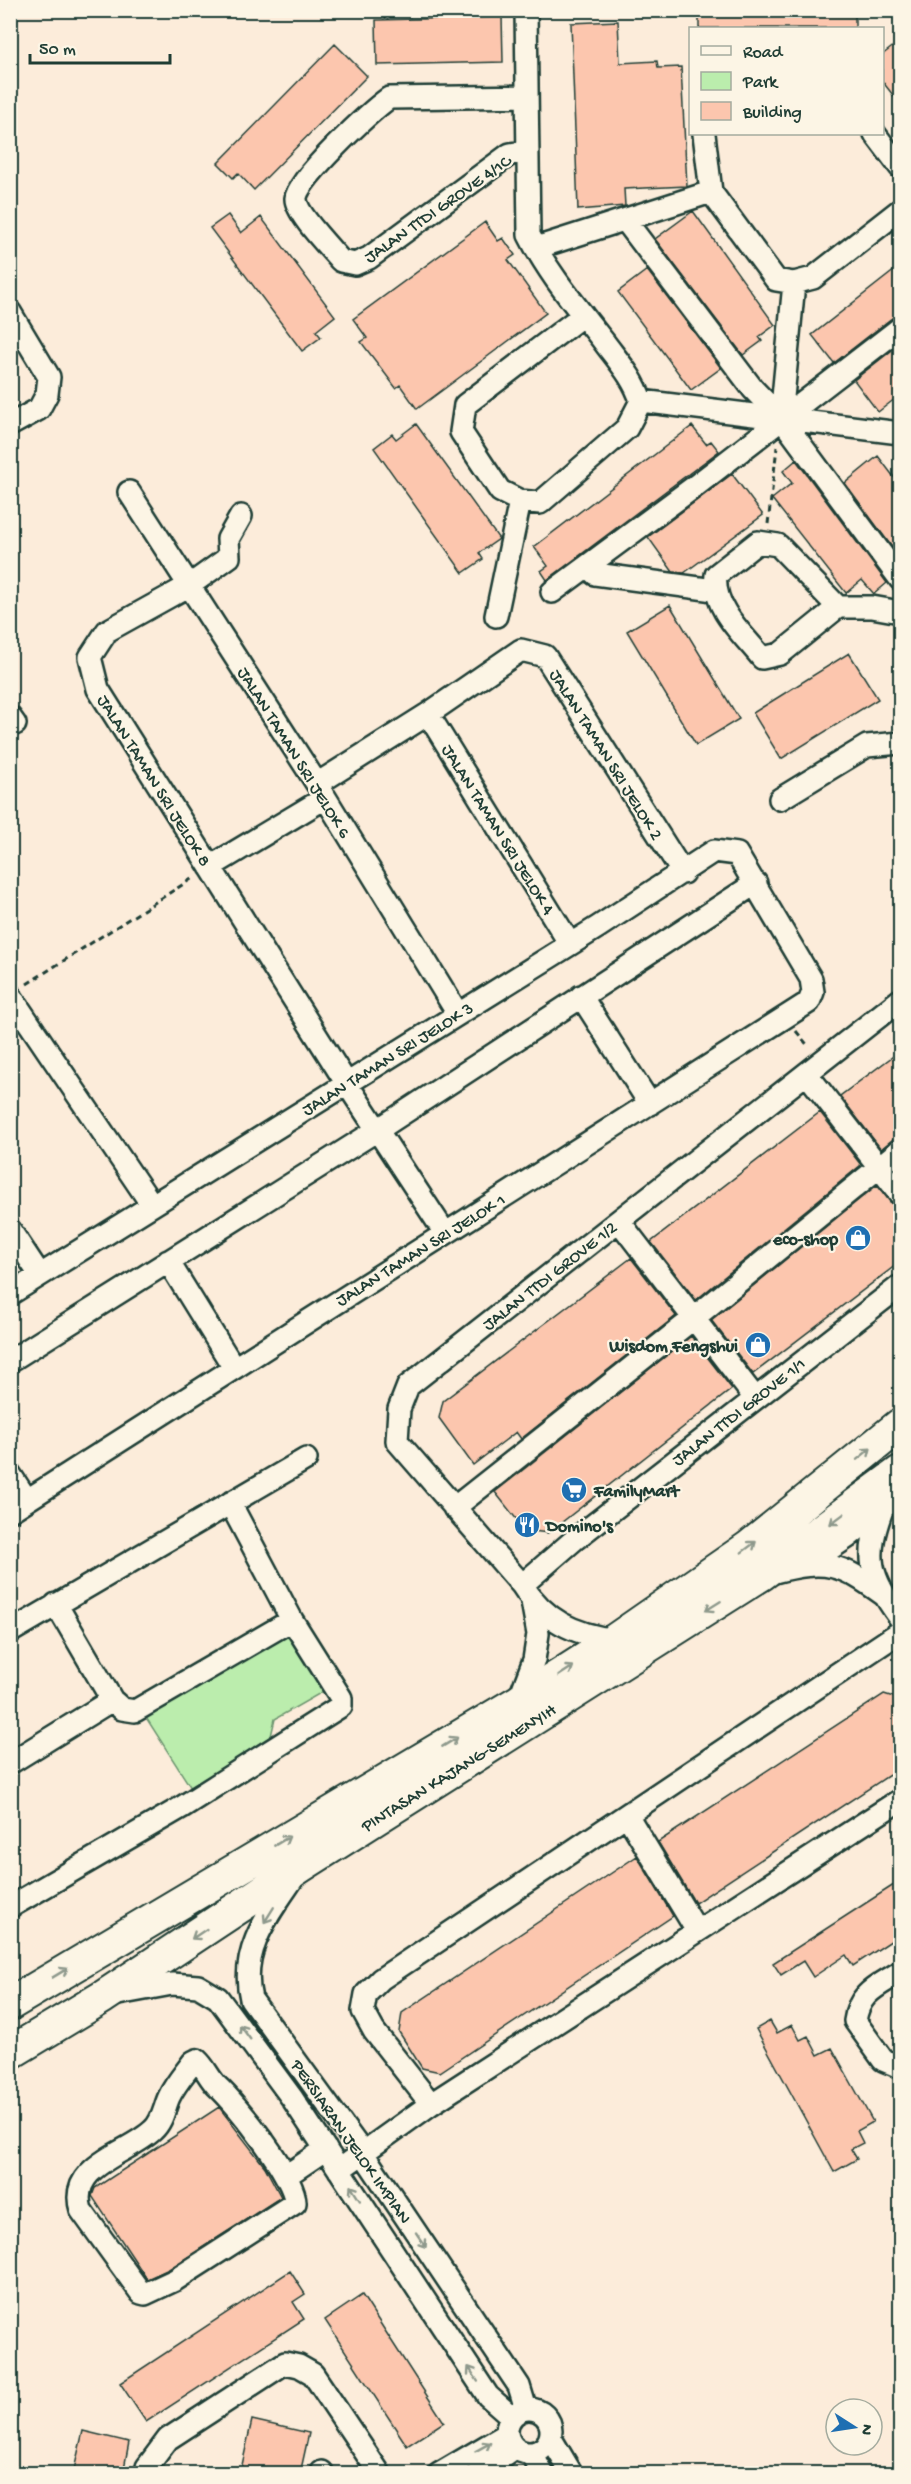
<svg xmlns="http://www.w3.org/2000/svg" width="911" height="2484" viewBox="0 0 911 2484" font-family="'Gochi Hand',sans-serif">
	<rect width="100%" height="100%" fill="#fcecda"/>
	<filter id="ink" filterUnits="userSpaceOnUse"><feTurbulence type="fractalNoise" baseFrequency=".0167" numOctaves="2"/><feDisplacementMap in="SourceGraphic" scale="12" xChannelSelector="R" yChannelSelector="G"/><feConvolveMatrix kernelMatrix="1 2 1 2 8 2 1 2 1" color-interpolation-filters="sRGB"/></filter>
	<g filter="url(#ink)">
		<!-- green -->
		<path fill="#bbedad" stroke="#6d9570" stroke-width="1.5" d="M290 1626 331 1687 275 1719 271 1736 191 1788 145 1716Z"/>
		<!-- building -->
		<path fill="#fcc6ae" stroke="#1f3d34" stroke-width="1.5" d="M855 10V28H699V11Z
			M502 17 503 62 377 65 376 20Z
			M618 21 620 63 657 61 658 68 681 67 687 186 624 189 625 206 578 210 571 23Z
			M900 41V104L882 81V55Z
			M335 44 367 76 254 190 238 173 233 178 218 163Z
			M693 211 775 325 759 337 762 341 743 355 655 239Z
			M228 215 241 233 261 217 335 316 316 331 321 337 302 351 210 228Z
			M485 222 498 241 503 238 515 255 508 260 546 313 417 409 400 385 396 388 361 342 367 338 353 319Z
			M900 266V316L892 318 834 363 812 335Z
			M647 270 721 368 691 390 618 292Z
			M900 344V395L878 412 854 380Z
			M416 424 499 539 479 553 483 559 463 573 374 448 392 434 396 439Z
			M692 426 706 444 711 441 719 451 547 580 541 571 548 566 534 547Z
			M878 456 900 485V558L845 483Z
			M796 460 887 583 874 594 862 580 846 593 772 499 792 483 783 471Z
			M732 474 763 515 684 573 673 572 648 537Z
			M670 605 739 719 696 745 627 631Z
			M849 653 878 699 781 759 753 713Z
			M900 1051V1138L892 1140 881 1149 840 1096Z
			M820 1112 861 1165 696 1300 651 1242Z
			M877 1185 890 1202 900 1207V1262L753 1374 711 1320Z
			M631 1258 676 1316 521 1439 516 1432 473 1465 439 1418 443 1401Z
			M691 1336 732 1389 548 1533 525 1530 495 1492Z
			M884 1694 900 1699V1768L695 1903 658 1842Z
			M637 1856 673 1916 440 2072 422 2068 399 2032 402 2013Z
			M900 1881V1935L853 1966 846 1955 813 1977 803 1961 781 1975 773 1963Z
			M770 2021 777 2033 792 2025 800 2040 808 2036 818 2055 832 2048 873 2122 857 2131 863 2143 851 2149 857 2159 834 2172 756 2029Z
			M219 2107 265 2167 281 2197 169 2269 147 2279 92 2196 95 2188Z
			M290 2271 305 2294 293 2302 304 2319 146 2422 120 2383Z
			M362 2295 444 2422 407 2446 325 2320Z
			M252 2420 309 2433 300 2474H240Z
			M83 2431 129 2442 123 2474H73Z"/>
		<g fill="none" stroke-linecap="round" stroke-linejoin="round">
			<!-- minor casing -->
			<g stroke="#1f3d34" stroke-width="26">
				<path id="minor" d="M526 10 529 235C549 275 577 307 604 342 618 361 634 378 641 401L627 428 540 503 520 501 500 491 461 432 465 405 583 315
					M527 96 389 98C371 111 297 179 296 198 295 213 331 249 341 261L355 264 369 258 510 154 528 151
					M704 134 711 192 776 280 794 283 813 278 900 210
					M875 134 900 167
					M625 220 753 389 781 418 900 579
					M536 248 711 192
					M10 312 49 377 47 394 39 409 10 425
					M641 401 900 433
					M781 418 794 283
					M129 492 317 784 458 1014
					M241 516 228 539 229 557 190 585 107 631 90 657 98 689 347 1084 445 1233
					M595 574 714 590
					M552 592 694 487 900 328
					M838 607 780 654 762 658C743 634 712 608 716 575L758 542 778 545 838 607H872L900 612
					M496 616 520 501
					M428 714 570 944
					M10 717 15 724
					M317 784 428 714 521 650 545 656 683 873
					M780 799 867 746 900 743
					M210 867 325 798
					M10 995 152 1205
					M581 996 650 1104
					M807 1074 900 1194
					M619 1221 755 1398
					M10 1230 40 1275
					M168 1261 234 1368
					M10 1294 598 927 714 851 737 854 811 979 813 992 809 1002 10 1511
					M10 1361 379 1129 756 883
					M10 1474 27 1500
					M883 1507C864 1558 869 1575 900 1618
					M454 1508 694 1318 900 1150
					M809 1563 848 1537 900 1494
					M774 1572C827 1559 840 1563 884 1595
					M522 1585 574 1540 900 1286
					M56 1604 112 1700
					M10 1632 306 1459
					M615 1640C574 1634 545 1621 522 1585L397 1441 399 1409 408 1386 900 1000
					M518 1702 534 1660 538 1634 532 1601
					M10 1763 112 1700 122 1709 135 1711 292 1620
					M627 1815 697 1931
					M294 1877C268 1915 239 1951 251 1999L362 2152 519 2386 526 2409
					M10 1907 182 1807 341 1706V1698L292 1620 230 1503
					M900 1972C877 1987 859 1992 855 2021L883 2060 900 2067
					M118 1994 172 1984 198 1986 218 1998 292 2098 488 2396 512 2417
					M197 2060C205 2067 209 2078 217 2086 236 2103 297 2179 295 2203L175 2280 145 2294 141 2293 81 2210C67 2165 130 2153 153 2130 163 2121 164 2108 169 2097 175 2084 185 2073 193 2062Z
					M431 2104 374 2031 363 2011 366 1994 381 1979 900 1632
					M339 2170 431 2104 900 1800
					M286 2176 326 2149
					M507 2431a22 22 0 1 1 44 0a22 22 0 1 1-44 0Z
					M550 2437 572 2474
					M531 2453 543 2474
					M146 2474 147 2467 168 2439 285 2363 299 2366 313 2374 380 2474
					M322 2474V2472
					M439 2474 507 2434
					M479 2474 515 2448"/>
			</g>
			<!-- highway casing -->
			<g stroke="#1f3d34" stroke-width="36">
				<path id="highway" d="M10 2004 518 1702 615 1640 749 1547 900 1425
					M10 2053 103 1997 301 1866 762 1574 900 1472"/>
			</g>
			<!-- path -->
			<path stroke="#1f3d34" stroke-width="3" stroke-dasharray="6 4.5" stroke-linecap="butt" d="M768 524 777 447
				M27 984 193 878
				M796 1031 809 1047"/>
			<!-- minor -->
			<use href="#minor" stroke="#fcf5e5" stroke-width="21"/>
			<!-- highway -->
			<use href="#highway" stroke="#fcf5e5" stroke-width="32"/>
		</g>
		<!-- one-way arrows -->
		<defs><path id="oneway-shaft" d="M-6 0H5M1.5-3L5.5 0L1.5 3" fill="none" stroke-width="1.6" stroke-linecap="round" stroke-linejoin="round" transform="scale(1.5)"/></defs>
		<g stroke="#8e998c">
			<use href="#oneway-shaft" transform="translate(864 1454) rotate(-39)"/>
			<use href="#oneway-shaft" transform="translate(837 1519) rotate(143)"/>
			<use href="#oneway-shaft" transform="translate(749 1547) rotate(-37)"/>
			<use href="#oneway-shaft" transform="translate(713 1606) rotate(148)"/>
			<use href="#oneway-shaft" transform="translate(566 1671) rotate(-33)"/>
			<use href="#oneway-shaft" transform="translate(450 1742) rotate(-31)"/>
			<use href="#oneway-shaft" transform="translate(282 1841) rotate(-31)"/>
			<use href="#oneway-shaft" transform="translate(269 1915) rotate(122)"/>
			<use href="#oneway-shaft" transform="translate(199 1934) rotate(146)"/>
			<use href="#oneway-shaft" transform="translate(60 1973) rotate(-31)"/>
			<use href="#oneway-shaft" transform="translate(245 2032) rotate(-126)"/>
			<use href="#oneway-shaft" transform="translate(355 2193) rotate(-123)"/>
			<use href="#oneway-shaft" transform="translate(421 2240) rotate(56)"/>
			<use href="#oneway-shaft" transform="translate(473 2374) rotate(-123)"/>
			<use href="#oneway-shaft" transform="translate(483 2447) rotate(-29)"/>
		</g>
	</g>
	<!-- icons -->
	<defs>
		<g id="shop-disc" transform="scale(1.35)"><circle r="9.5" fill="#1f6fb2" stroke="#fcf5e5"/><path d="M-5-2.5h2.3a2.7 3.5 0 0 1 5.4 0H5L5.5 6h-11ZM-1.5-2.5h3a1.5 2.3 0 0 0-3 0Z" fill="#fff"/></g>
		<g id="supermarket-disc" transform="scale(1.35)"><circle r="9.5" fill="#1f6fb2" stroke="#fcf5e5"/><path d="M-6-5.5h2.5l.6 2H6L4.5 2H-2.5L-4.4-4H-6ZM-1.5 3.2a1.3 1.3 0 1 0 .1 0ZM3 3.2a1.3 1.3 0 1 0 .1 0Z" fill="#fff"/></g>
		<g id="restaurant-disc" transform="scale(1.35)"><circle r="9.5" fill="#1f6fb2" stroke="#fcf5e5"/><path d="M-5-6h1v4h1v-4h1v4h1v-4h1v5L-1.5 .5V6h-2V.5L-5-1ZM5-6V6H3V1.5H1.5Q1.5-4 5-6Z" fill="#fff"/></g>
	</defs>
	<g fill-rule="evenodd">
		<use href="#shop-disc" x="858" y="1238"/>
		<use href="#shop-disc" x="758" y="1345"/>
		<use href="#supermarket-disc" x="574" y="1490"/>
		<use href="#restaurant-disc" x="527" y="1525"/>
	</g>
	<g text-anchor="middle" stroke-width="4.5" stroke-linejoin="round" paint-order="stroke">
		<!-- street labels -->
		<g font-size="18" fill="#1f3d34" stroke="#fcf5e5">
			<text transform="translate(437 208) rotate(-35)" y="6">JALAN TTDI GROVE 4/1C</text>
			<text transform="translate(295 752) rotate(58)" y="6">JALAN TAMAN SRI JELOK 6</text>
			<text transform="translate(607 754) rotate(58)" y="6">JALAN TAMAN SRI JELOK 2</text>
			<text transform="translate(155 780) rotate(58)" y="6">JALAN TAMAN SRI JELOK 8</text>
			<text transform="translate(499 829) rotate(58)" y="6">JALAN TAMAN SRI JELOK 4</text>
			<text transform="translate(387 1058) rotate(-32)" y="6">JALAN TAMAN SRI JELOK 3</text>
			<text transform="translate(420 1249) rotate(-32)" y="6">JALAN TAMAN SRI JELOK 1</text>
			<text transform="translate(549 1275) rotate(-38)" y="6">JALAN TTDI GROVE 1/2</text>
			<text transform="translate(738 1411) rotate(-38)" y="6">JALAN TTDI GROVE 1/1</text>
			<text transform="translate(458 1767) rotate(-32)" y="6">PINTASAN KAJANG-SEMENYIH</text>
			<text transform="translate(352 2141) rotate(55)" y="6">PERSIARAN JELOK IMPIAN</text>
		</g>
		<!-- poi labels -->
		<g font-size="18" font-weight="bold" fill="#1f3d34" stroke="#fcf5e5" text-anchor="end">
			<text x="838" y="1244">eco-shop</text>
			<text x="738" y="1351">Wisdom Fengshui</text>
			<text x="594" y="1496" text-anchor="start">FamilyMart</text>
			<text x="546" y="1531" text-anchor="start">Domino's</text>
		</g>
	</g>
	<!-- margin -->
	<rect width="911" height="2484" fill="none" stroke="#fcf5e5" stroke-width="36"/>
	<rect x="18" y="18" width="875" height="2448" fill="none" stroke="#1f3d34" stroke-width="2" filter="url(#ink)"/>
	<!-- legend -->
	<rect x="689" y="27" width="195" height="108" fill="#fcf5e5" stroke="#a4ab9e" stroke-width="1.5"/>
	<rect x="701" y="46" width="30" height="9" fill="#fcf5e5" stroke="#a4ab9e" stroke-width="1.5"/>
	<text x="743" y="57" font-size="18" fill="#1f3d34">Road</text>
	<rect x="701" y="72" width="30" height="18" fill="#bbedad" stroke="#a4ab9e" stroke-width="1.5"/>
	<text x="743" y="87" font-size="18" fill="#1f3d34">Park</text>
	<rect x="701" y="102" width="30" height="18" fill="#fcc6ae" stroke="#a4ab9e" stroke-width="1.5"/>
	<text x="743" y="117" font-size="18" fill="#1f3d34">Building</text>
	<!-- north arrow -->
	<g transform="translate(854 2427) rotate(102)"><circle r="28" fill="#fcf5e5" stroke="#a4ab9e" stroke-width="1.5"/>
	<path d="M0-4.5L10 22L0 15L-10 22Z" fill="#1f6fb2"/>
	<text y="-9" font-size="16" font-weight="bold" text-anchor="middle" fill="#1f3d34">N</text>
	</g>
	<!-- scale -->
	<path d="M30 54v9h140v-9" fill="none" stroke="#1f3d34" stroke-width="3"/>
	<text x="39" y="54" font-size="18" fill="#1f3d34" stroke="#fcf5e5" stroke-width="4.5" paint-order="stroke">50 m</text>
</svg>
